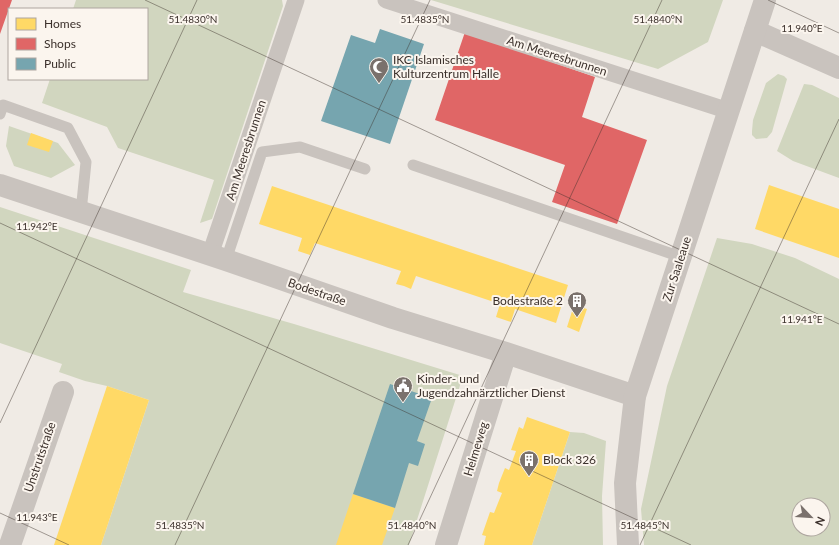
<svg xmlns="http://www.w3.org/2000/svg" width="839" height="545" viewBox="0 0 839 545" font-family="Lato,sans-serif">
	<rect width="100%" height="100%" fill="#f0ebe5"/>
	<!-- green -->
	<path fill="#d1d6bf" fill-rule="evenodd" d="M76 0H282L283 6 212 219 200 223 214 180 118 148 107 127 42 103 50 79H147V9H73Z
		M431 0H723L708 42 658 69Z
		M778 74 784 76 787 79 772 132 767 138 756 139 752 135V131L753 120 766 83Z
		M804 84 812 85 839 98V178L793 161 777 151Z
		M9 126 58 143 75 165 51 178 14 166 6 146Z
		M0 207 191 270 183 292 294 324 463 376 409 545H101L149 400 107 386 85 381 59 372 62 364 0 343Z
		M717 238 752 244 795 258 839 279V545H644L641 509 667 386ZM799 505H823V529H799Z
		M570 432 584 433 606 441 602 496 603 545H532Z"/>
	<!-- homes -->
	<path fill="#ffd966" d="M31 133 53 141 49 152 27 145Z
		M769 185 839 209V258L755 229Z
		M272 186 568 285 556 323 515 309 511 322 496 317 500 304 416 276 411 289 404 286 396 284 401 271 315 243 310 255 298 251 302 238 259 224Z
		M574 305 587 309 579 332 567 327Z
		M107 386 149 400 136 439 101 545H54Z
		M527 417 570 432 532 545H484L486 536 482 535 490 512 494 513 502 493 497 491 499 483 505 468 509 470 516 451 511 450 519 427 523 429Z
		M353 494 395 508 382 545H336Z"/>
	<!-- shops -->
	<path fill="#e06666" d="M0 0H12L0 34Z
		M465 32 595 77 582 117 647 140 617 224 552 202 565 165 435 120Z"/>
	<!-- public -->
	<path fill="#76a5af" d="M380 29 424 44 390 144 321 121 351 35 375 43Z
		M390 384 432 398 417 441 425 444 418 466 409 463 395 508 353 494Z"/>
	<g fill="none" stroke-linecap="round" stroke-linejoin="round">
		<!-- service -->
		<path stroke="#c9c3be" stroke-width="11" d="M0 114 3 105 68 128 86 162 81 212
			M413 165 681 257
			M226 260 262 152 300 147 365 169"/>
		<!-- pedestrian -->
		<path stroke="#c9c3be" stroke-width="17" d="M386 0 729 111
			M210 255 296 0"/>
		<!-- minor -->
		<path stroke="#c9c3be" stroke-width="22" d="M755 31 839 68
			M0 185 226 260 393 318 506 353 635 396
			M10 545 63 392
			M446 545 506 353"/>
		<!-- tertiary -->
		<path stroke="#c9c3be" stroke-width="22" d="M628 545 625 483 635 396 765 0"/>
	</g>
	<!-- ticks -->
	<path fill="none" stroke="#3b302b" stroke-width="1" stroke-opacity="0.45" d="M145 0 839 324M768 0 839 33M0 223 691 545M0 423 197 0M0 513 69 545M175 545 430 0M408 545 662 0M640 545 839 119"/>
	<!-- icons -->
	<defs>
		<g id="mosque-pin" transform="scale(1)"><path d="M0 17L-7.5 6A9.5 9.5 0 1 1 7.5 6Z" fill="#7a716c" stroke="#fbf5ee"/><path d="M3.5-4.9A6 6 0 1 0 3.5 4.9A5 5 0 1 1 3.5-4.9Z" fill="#fff"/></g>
		<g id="building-pin" transform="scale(1)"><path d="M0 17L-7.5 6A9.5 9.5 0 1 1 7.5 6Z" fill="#7a716c" stroke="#fbf5ee"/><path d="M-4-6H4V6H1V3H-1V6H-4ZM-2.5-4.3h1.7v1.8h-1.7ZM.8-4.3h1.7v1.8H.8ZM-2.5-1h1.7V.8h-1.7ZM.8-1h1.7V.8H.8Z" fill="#fff"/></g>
		<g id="civic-pin" transform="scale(1)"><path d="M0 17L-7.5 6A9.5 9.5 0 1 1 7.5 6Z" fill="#7a716c" stroke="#fbf5ee"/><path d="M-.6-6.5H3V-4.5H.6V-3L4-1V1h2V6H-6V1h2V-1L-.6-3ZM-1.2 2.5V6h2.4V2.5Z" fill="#fff"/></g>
	</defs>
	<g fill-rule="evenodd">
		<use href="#mosque-pin" x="379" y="67"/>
		<use href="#building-pin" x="577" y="301"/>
		<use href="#civic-pin" x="403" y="386"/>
		<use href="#building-pin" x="529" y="460"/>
	</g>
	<g text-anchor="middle" stroke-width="4" stroke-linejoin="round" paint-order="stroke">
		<!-- street labels -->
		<g font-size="12" fill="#3b302b" stroke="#fbf5ee">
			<text transform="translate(557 56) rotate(18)" y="4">Am Meeresbrunnen</text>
			<text transform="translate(246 150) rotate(-72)" y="4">Am Meeresbrunnen</text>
			<text transform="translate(677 269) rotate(-72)" y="4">Zur Saaleaue</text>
			<text transform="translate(317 292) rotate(19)" y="4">Bodestraße</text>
			<text transform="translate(476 449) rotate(-73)" y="4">Helmeweg</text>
			<text transform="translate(40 457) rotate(-71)" y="4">Unstrutstraße</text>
		</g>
		<!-- poi labels -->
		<g font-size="12" fill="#3b302b" stroke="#fbf5ee" text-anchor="start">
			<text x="393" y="64">IKC Islamisches<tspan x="393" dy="14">Kulturzentrum Halle</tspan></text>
			<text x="563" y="305" text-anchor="end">Bodestraße 2</text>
			<text x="417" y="383">Kinder- und<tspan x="417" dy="14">Jugendzahnärztlicher Dienst</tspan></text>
			<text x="543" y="464">Block 326</text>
		</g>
	</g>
	<g font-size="10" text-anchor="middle" fill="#3b302b" stroke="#fbf5ee" stroke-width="4" stroke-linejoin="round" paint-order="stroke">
		<text x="193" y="23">51.4830°N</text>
		<text x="425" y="23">51.4835°N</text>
		<text x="658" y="23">51.4840°N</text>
		<text x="802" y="32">11.940°E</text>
		<text x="37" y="230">11.942°E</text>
		<text x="802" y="323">11.941°E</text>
		<text x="37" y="521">11.943°E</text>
		<text x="180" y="529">51.4835°N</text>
		<text x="412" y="529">51.4840°N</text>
		<text x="645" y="529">51.4845°N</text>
	</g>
	<!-- legend -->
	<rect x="8" y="8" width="140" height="72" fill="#fbf5ee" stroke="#aea6a0"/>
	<rect x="16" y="18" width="20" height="12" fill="#ffd966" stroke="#aea6a0"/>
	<text x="44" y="28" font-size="12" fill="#3b302b">Homes</text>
	<rect x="16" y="38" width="20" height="12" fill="#e06666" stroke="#aea6a0"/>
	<text x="44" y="48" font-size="12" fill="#3b302b">Shops</text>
	<rect x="16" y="58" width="20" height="12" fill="#76a5af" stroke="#aea6a0"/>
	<text x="44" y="68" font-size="12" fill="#3b302b">Public</text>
	<!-- north arrow -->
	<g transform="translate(811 517) rotate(115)"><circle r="19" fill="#fbf5ee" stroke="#aea6a0"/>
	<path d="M0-3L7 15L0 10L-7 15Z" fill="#7a716c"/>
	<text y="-6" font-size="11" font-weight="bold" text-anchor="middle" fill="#3b302b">N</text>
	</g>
</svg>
